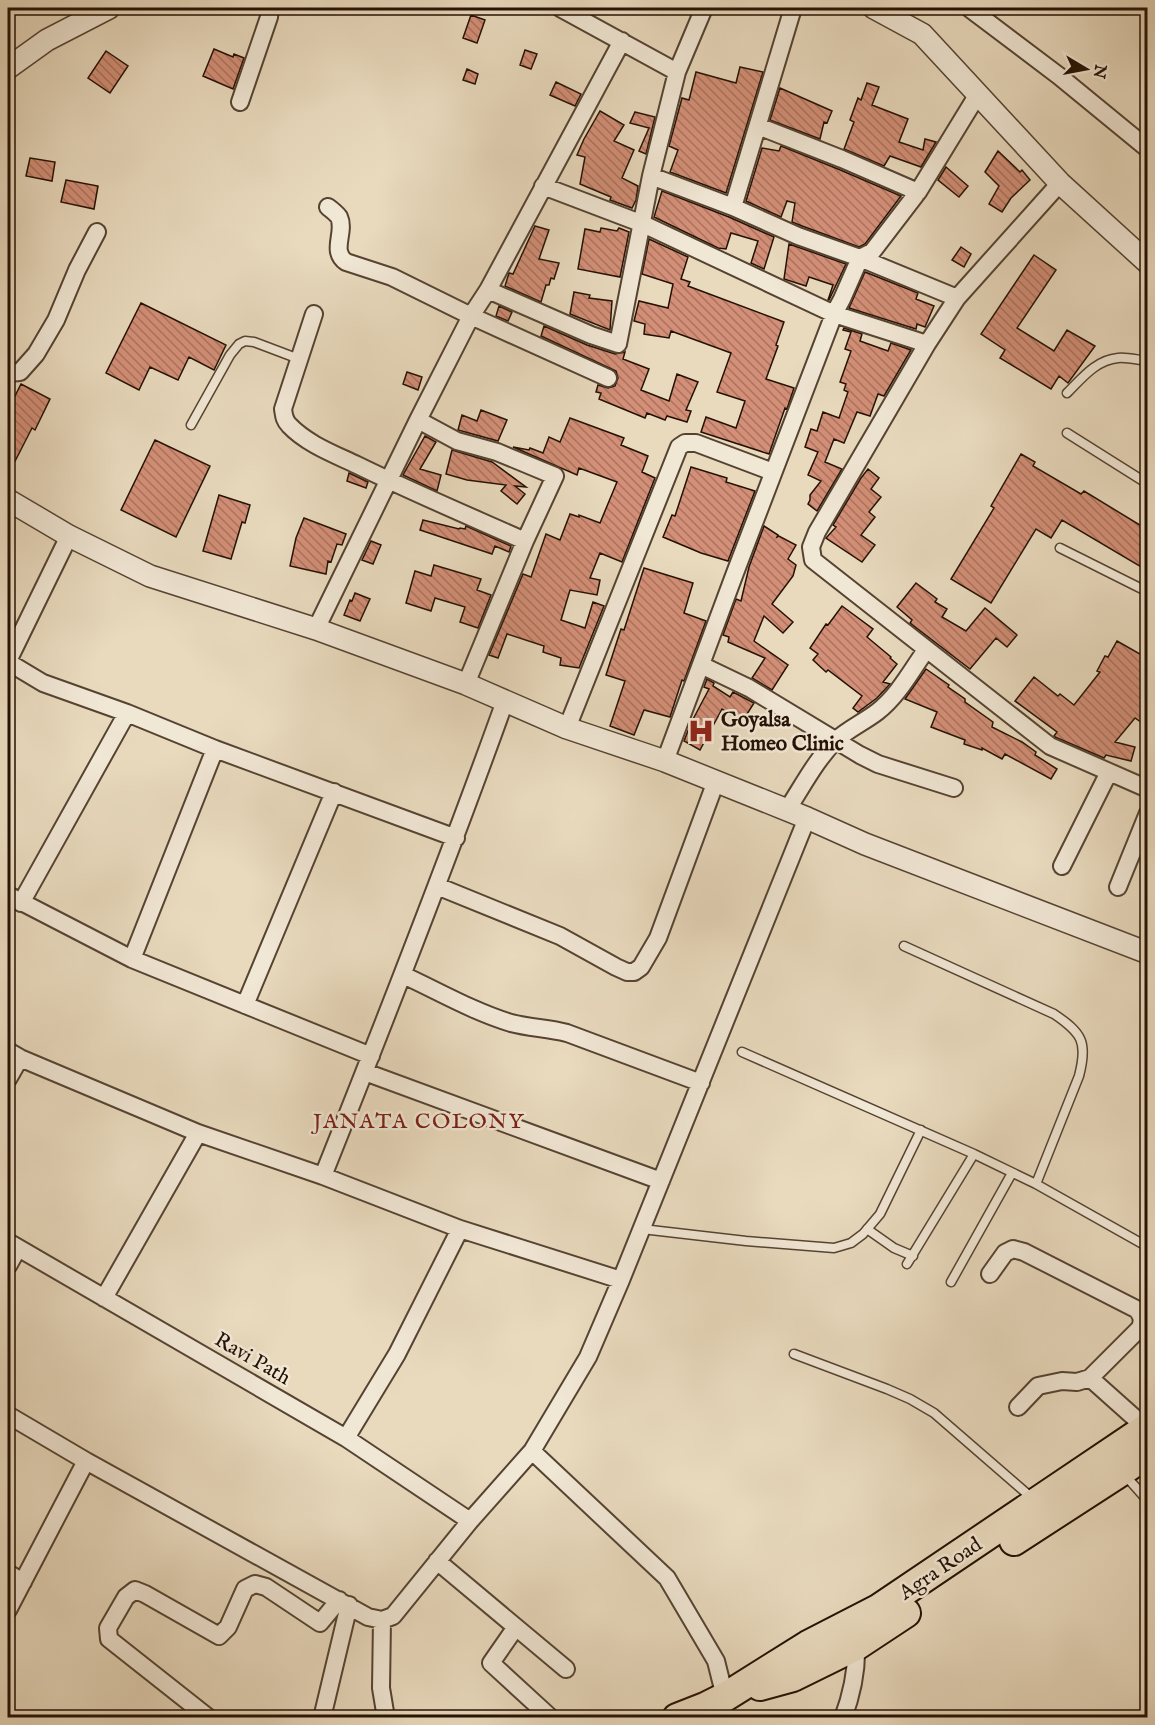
<svg xmlns="http://www.w3.org/2000/svg" width="1155" height="1725" viewBox="0 0 1155 1725" font-family="'IM FELL English',serif">
	<defs>
		<pattern id="building-back-hatch" width="6" height="6" patternUnits="userSpaceOnUse" patternTransform="scale(1.5)"><rect width="6" height="6" fill="#d38f77"/><path d="M-1 5l2 2M0 0l6 6M5-1l2 2" fill="none" stroke="#ab735f"/></pattern>
	</defs>
	<rect width="100%" height="100%" fill="#e9dabe"/>
	<filter id="stains"><feTurbulence type="fractalNoise" baseFrequency=".00333" numOctaves="4"/><feColorMatrix values="0 0 0 0 .2 0 0 0 0 .09 0 0 0 0 .02 0 0 0 .5 -.17"/></filter>
	<radialGradient id="worn" r=".72"><stop offset=".6" stop-color="#630" stop-opacity="0"/><stop offset="1" stop-color="#630" stop-opacity=".3"/></radialGradient>
	<!-- building -->
	<path fill="url(#building-back-hatch)" stroke="#241104" stroke-width="1.5" d="M471 15 485 20 477 43 463 38Z
		M214 49 233 57 234 54 244 58 233 89 203 76Z
		M525 50 537 54 531 69 520 65Z
		M106 51 128 66 110 93 88 78Z
		M740 67 763 72 726 193 670 172 678 150 669 146 682 98 689 100 696 72 736 83Z
		M467 69 478 74 475 84 463 80Z
		M556 82 581 94 575 106 550 95Z
		M867 83 879 87 872 105 908 119 899 142 923 150 925 139 936 142 921 167 890 156 884 166 844 149 854 122 850 120 858 98 861 100Z
		M780 88 832 111 827 123 824 122 820 139 770 120Z
		M600 111 624 125 614 141 634 150 622 178 638 186 636 200 632 208 610 200 611 197 580 184 585 157 577 155 584 139Z
		M635 112 655 117 646 154 639 151 649 128 630 123Z
		M781 146 838 169 901 196 865 244 859 247 802 226 792 222 795 203 787 201 781 217 746 201 762 148 779 151Z
		M998 151 1020 172 1022 170 1030 180 1011 198 1002 212 989 204 999 186 985 172Z
		M30 158 55 162 52 181 26 176Z
		M946 167 968 186 959 197 938 180Z
		M66 180 98 186 94 209 61 202Z
		M662 191 729 217 774 237 764 269 751 263 758 241 731 233 726 249 718 248 654 217Z
		M535 226 549 230 539 259 559 263 554 279 551 278 549 285H546L541 302 505 286 509 273 513 274Z
		M601 228 617 231 619 228 629 232 620 277 578 269 585 229 600 232Z
		M649 239 688 257 681 279 690 282 688 286 784 322 776 345 778 346 766 379 794 388 787 409 785 408 769 454 701 432 706 417 736 428 745 401 717 392 731 353 671 331 669 338 644 334 645 324 634 321 639 301 668 308 673 284 642 274Z
		M789 244 846 264 829 300H828L833 285 809 277 806 286 784 279Z
		M961 247 971 254 964 267 952 260Z
		M1034 255 1056 270 1017 328 1054 351 1067 330 1095 346 1068 383 1059 376 1051 389 1000 358 1005 350 981 334Z
		M865 272 918 293 916 299 934 306 925 327 917 324 916 329 849 308Z
		M574 292 590 295 589 298 612 301 610 330 570 314Z
		M141 303 226 345 214 370 189 357 178 380 150 367 139 390 106 373Z
		M499 306 512 312 508 321 496 316Z
		M544 326 587 345 615 354 625 352 623 359 649 369 641 390 669 401 677 374 698 382 686 410 691 411 687 422 667 416 665 420 647 413 645 418 599 399 601 393 596 392 598 385 608 388 615 386 618 378 616 371 541 336Z
		M844 328 862 334 860 341 888 351 891 343 911 350 884 396 878 394 870 416 857 412 844 443 834 439 825 462 842 469 817 511 808 504 810 500V495L821 481 808 475 818 452 805 447 811 429 817 431 823 412 839 418 848 392 844 390 846 384 840 382 851 351 845 349 851 332 843 330Z
		M407 372 422 377 418 390 403 384Z
		M21 384 50 399 35 430 32 428 8 475V410Z
		M481 410 507 420 498 441 458 430 462 415 477 421Z
		M570 418 624 438 621 445 648 456 642 472 655 478 622 562 600 553 590 578 600 580 597 595 570 590 561 620 585 628 593 602 604 606 579 668 560 665 561 658 543 652 544 646 507 634 498 658 489 655 523 574 531 577 546 534 560 540 570 514 579 517V515L600 523 617 482 579 468 577 475 513 447 529 450 530 448 543 453 549 437 560 442Z
		M425 436 436 442 420 469 441 475 437 491 403 475Z
		M155 440 210 466 176 537 121 510Z
		M452 450 492 462 526 487 515 486 525 494 517 504 501 491 506 485 467 480 446 474Z
		M1021 454 1035 462 1033 466 1081 494 1084 491 1148 530V571L1062 520 1051 538 1036 529 991 603 951 579 994 508 991 506Z
		M691 467 727 478 726 482 755 491 728 561 701 553 663 537 672 515 675 516Z
		M868 469 879 478 871 489 881 497 869 512 875 517 861 535 875 545 862 562 826 538 836 527 833 525 861 478Z
		M349 473 368 482 366 488 347 481Z
		M219 495 250 505 245 523 242 522 231 559 203 551Z
		M304 518 346 534 342 545 337 544 331 562 328 561 326 574 290 566 296 538Z
		M423 520 459 529 460 528 465 529 466 526 511 546 509 552 495 546 492 554 420 530Z
		M764 526 778 535 777 537 779 536 796 545 788 559 796 565 793 576 772 604 793 622 783 633 764 616 754 641 788 665 772 690 752 678 765 658 728 642 729 637 723 635 736 599 741 601 749 567Z
		M371 541 381 545 373 564 362 560Z
		M434 565 481 579 477 590 491 595 478 628 460 622 465 607 435 598 431 611 406 603 415 571 431 576Z
		M644 568 693 583 684 613 706 621 684 681 682 680 670 717 644 710 634 735 610 726 625 681 606 675 621 629 624 630Z
		M916 583 937 599 935 602 947 609 942 617 966 631 985 608 1017 635 1007 647 996 638 970 669 910 623 912 620 897 607Z
		M355 593 370 599 360 621 344 615 350 600 352 601Z
		M842 606 873 629 867 637 891 657 890 658 897 664 883 682 890 684 877 698 858 712 853 708 862 696 828 670 826 672 813 660 818 654 810 648 826 624 828 625Z
		M1117 641 1147 658 1141 669 1148 673V727L1135 718 1115 742 1135 747 1131 761 1106 755 1104 758 1055 737 1054 736 1057 732 1015 701 1034 677 1058 696 1060 694 1074 705 1100 672 1097 671 1105 656 1108 657Z
		M926 669 949 685 948 687 965 699V702L993 722 992 727 1022 742 1036 752 1035 755 1057 769 1051 779 1005 754 1002 759 982 748V750L964 744 965 740 931 727 937 712 905 699Z
		M707 679 714 683 713 686 730 697 733 692 754 703 742 722 722 709 700 750 684 741 691 723 709 689 704 687Z"/>
	<g fill="none" stroke-linecap="round" stroke-linejoin="round">
		<!-- service casing -->
		<g stroke="#554332" stroke-width="11">
			<path id="service" d="M1067 393C1082 378 1096 360 1118 358 1127 357 1138 360 1148 361
				M191 425 230 355 239 344 245 341 254 342 299 359
				M1067 433 1148 484
				M1060 548 1148 592
				M904 946 1054 1014C1082 1033 1088 1042 1079 1076L1036 1184
				M742 1052 974 1154 1036 1184 1148 1247
				M642 1229 746 1241 834 1248 851 1243 863 1234 880 1214 921 1130
				M867 1229 894 1248 913 1256
				M907 1264 974 1154
				M951 1282 1012 1173
				M794 1354 887 1389 910 1399 934 1413 1032 1498
				M1124 1474 1148 1501"/>
		</g>
		<!-- minor casing -->
		<g stroke="#554332" stroke-width="20">
			<path id="minor" d="M560 8 677 72
				M969 8 1059 76 1148 149
				M240 102 269 17 270 8
				M758 126 842 159 918 192
				M651 176 733 207 798 236 860 258 957 298
				M1060 183 957 298 927 344 817 532 811 547 813 560 1050 746 1148 789
				M543 186 643 224 834 314 927 344
				M328 207C332 210 336 213 339 217 346 232 330 251 346 262L392 277 471 316 608 378
				M733 207 793 8
				M488 290 591 335 618 344 651 176 677 72 704 8
				M314 314 283 409C284 415 284 420 289 425 307 444 334 454 357 465 412 492 469 516 525 541
				M8 373 20 372 36 354 56 320 77 270 97 232
				M418 420 457 441 497 452 555 476 525 541 466 684
				M316 629 418 420 471 316 488 290 622 41
				M8 661 69 536
				M8 662 43 683 127 713 215 749 456 838
				M701 665 749 688 860 755 878 764 954 788
				M567 728 679 447 685 443H696L773 472
				M665 761 735 573 834 314 842 299 860 258 872 252 918 192 978 94
				M787 810C802 787 816 760 835 741 848 729 864 722 877 712 898 696 911 671 926 650
				M1062 866 1109 772
				M437 886 560 936 616 967 627 972H634L641 967 658 938 716 781
				M1118 887 1148 813
				M8 895 132 959 371 1056
				M21 903 127 713
				M132 959 215 749
				M403 975C438 991 474 1012 511 1023 530 1028 548 1028 567 1033L701 1083
				M245 1005 334 792
				M8 1051 20 1058 198 1133 323 1176 460 1229 621 1280
				M365 1072 661 1181
				M8 1079 20 1058
				M323 1176C386 1018 448 860 505 701
				M8 1242 346 1438 470 1521
				M8 1266 18 1248
				M990 1274 1005 1253 1013 1249 1024 1252 1136 1309C1142 1315 1143 1320 1140 1328L1090 1378 1077 1382 1062 1381 1038 1386 1018 1407
				M104 1298 198 1133
				M1090 1378 1146 1428
				M8 1415 86 1461 368 1617 382 1620 393 1616 470 1521 532 1451 588 1357 621 1280 807 818
				M346 1438 397 1354 460 1229
				M532 1451 667 1578 716 1661 725 1697
				M437 1561 566 1669
				M8 1573 23 1582
				M8 1610 86 1461
				M382 1620 381 1688 386 1718
				M516 1627 491 1663 551 1718
				M209 1718 109 1639 108 1628 126 1597 135 1590 145 1594 219 1636 228 1627 245 1589 255 1584 266 1587 320 1623 339 1600
				M322 1718 349 1605
				M843 1718C852 1694 857 1671 856 1646"/>
		</g>
		<!-- tertiary casing -->
		<g stroke="#554332" stroke-width="24">
			<path id="tertiary" d="M874 8 922 34 1060 183 1148 263
				M8 68 47 40 109 8
				M8 500 69 536 150 576 316 629 466 684 567 728 665 761 807 818 865 844 1148 953"/>
		</g>
		<!-- trunk casing -->
		<g stroke="#241104" stroke-width="32">
			<path id="trunk" d="M1014 1541 1122 1471 1148 1453
				M760 1686 793 1677 856 1646 906 1613
				M677 1718 705 1707 725 1697 808 1645 878 1609 1148 1427"/>
		</g>
		<!-- service -->
		<use href="#service" stroke="#f1e7d5" stroke-width="8"/>
		<!-- minor -->
		<use href="#minor" stroke="#f1e7d5" stroke-width="16"/>
		<!-- tertiary -->
		<use href="#tertiary" stroke="#f1e7d5" stroke-width="21"/>
		<!-- trunk -->
		<use href="#trunk" stroke="#e9dabe" stroke-width="28"/>
	</g>
	<!-- icons -->
	<defs>
		<g id="hospital-bare" transform="scale(2.07)"><path d="M-5-5h3v3.5h4V-5h3V5h-3V1.5h-4V5h-3Z" fill="#8f2418" stroke="#f1e7d5" stroke-width="2.5" paint-order="stroke"/></g>
	</defs>
	<g fill-rule="evenodd">
		<use href="#hospital-bare" x="701" y="731"/>
	</g>
	<g text-anchor="middle" stroke-width="5" stroke-linejoin="round" paint-order="stroke">
		<!-- poi labels -->
		<g font-size="21" font-weight="bold" fill="#241104" stroke="#f1e7d5" text-anchor="start">
			<text x="721" y="726">Goyalsa<tspan x="721" dy="24">Homeo Clinic</tspan></text>
		</g>
		<!-- street labels -->
		<g font-size="21" fill="#241104" stroke="#f1e7d5">
			<text transform="translate(253 1358) rotate(30)" y="7">Ravi Path</text>
			<text transform="translate(940 1568) rotate(-34)" y="7">Agra Road</text>
		</g>
		<!-- neighbourhood labels -->
		<g font-size="22" letter-spacing="1.5" fill="#7a1f14" stroke="#f1e7d5">
			<text x="419" y="1128">JANATA COLONY</text>
		</g>
	</g>
	<!-- margin -->
	<rect width="1155" height="1725" fill="none" stroke="#e9dabe" stroke-width="30"/>
	<rect x="9" y="9" width="1137" height="1707" fill="none" stroke="#241104" stroke-width="3"/>
	<rect x="15" y="15" width="1125" height="1695" fill="none" stroke="#241104" stroke-width="1.5"/>
	<!-- north arrow -->
	<g transform="translate(1086 69) rotate(100)" stroke="#f1e7d5" stroke-width="4.5" paint-order="stroke">
	<path d="M0-4.5L10 22L0 15L-10 22Z" fill="#241104"/>
	<text y="-9" font-size="16" font-weight="bold" text-anchor="middle" fill="#241104">N</text>
	</g>
	<rect width="100%" height="100%" filter="url(#stains)"/>
	<rect width="100%" height="100%" fill="url(#worn)"/>
</svg>
